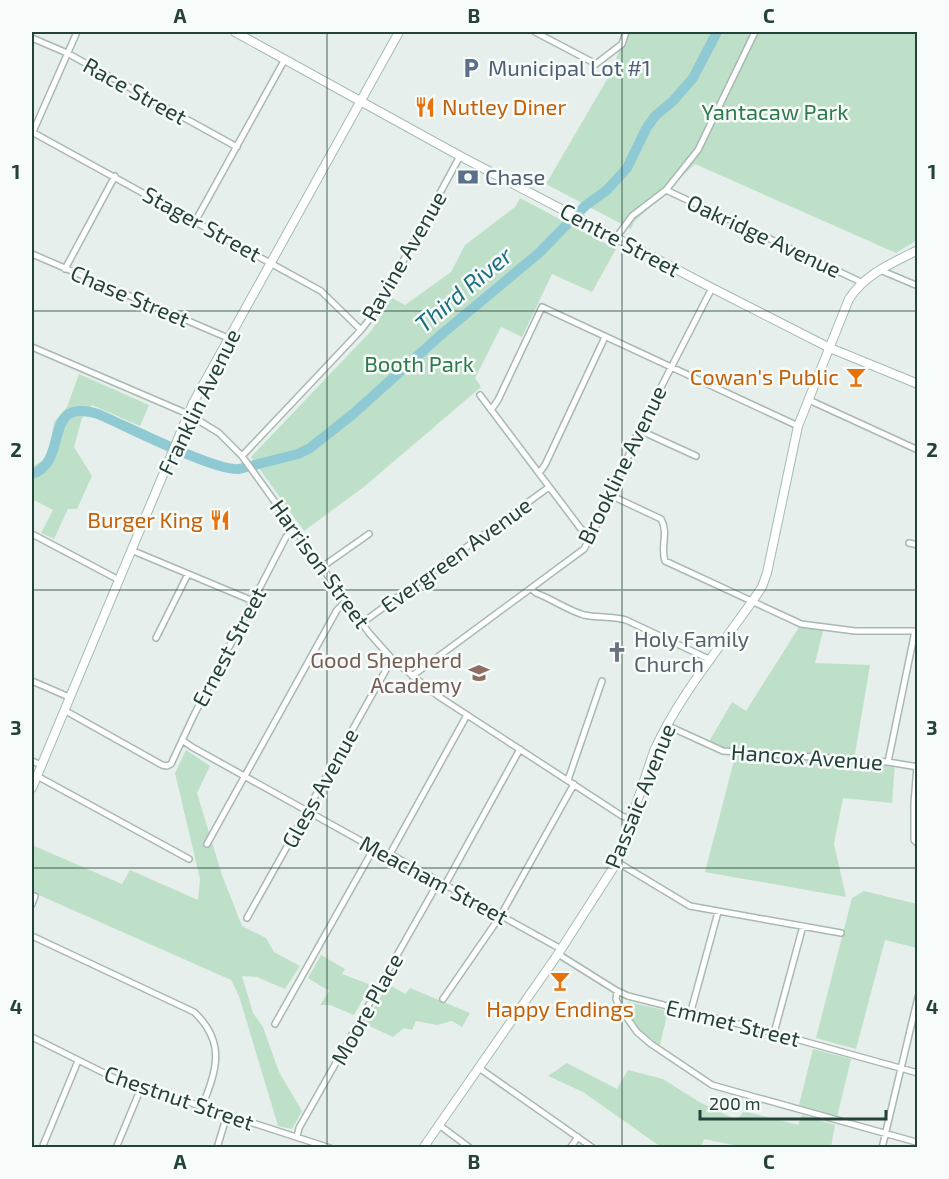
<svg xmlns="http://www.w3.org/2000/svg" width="949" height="1179" viewBox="0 0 949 1179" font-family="'Exo 2',sans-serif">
	<rect width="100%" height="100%" fill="#e6efeb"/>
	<!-- green -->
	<path fill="#bfe0c8" d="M627 32H917V240L896 253 695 164 634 222 631 229 546 184 609 76Z
		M520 198 616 249 592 292 552 274 522 337 501 327 475 378 481 387 365 486 304 531 251 457 371 331 392 298 405 305 451 272 465 245 515 207Z
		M79 374 149 405 140 426 92 405 82 418 74 447 92 476 77 509H68L54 539 41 533 53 510 32 499V467L48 457 54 422 67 407Z
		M801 624 824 627 815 663 870 665 854 760 895 763 892 803 843 798 834 844 846 897 705 872 736 753 707 745 732 702 746 711Z
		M186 750 210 766 197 793 222 875 242 926 266 938 274 952 300 966 285 989 257 977 242 976 253 1013 263 1027 279 1072 302 1111 292 1129 278 1126 239 996 231 980 32 892V845L122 884 130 870 198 900 200 879 175 773Z
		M864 891 917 904V948L885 940 856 1049 816 1038 852 898Z
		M321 955 345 969 342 974 371 985 354 1015 330 1005H320L329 991 308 978Z
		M388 984 405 994 410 988 470 1013 462 1027 452 1021 437 1025 416 1021 412 1030 404 1028 393 1037 365 1024Z
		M628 1002 668 1011 660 1045C647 1036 627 1023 625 1005Z
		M813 1049 851 1059 837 1117 799 1105Z
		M567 1063 617 1089 628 1070 663 1079 701 1103 737 1120 744 1111 798 1125 802 1115 835 1125 831 1147H743L704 1139 701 1147H661L583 1092 548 1076Z"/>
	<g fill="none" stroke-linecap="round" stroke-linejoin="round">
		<!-- river -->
		<path stroke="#8ec9d4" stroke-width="10" d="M32 474C71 461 40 396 98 414 124 425 216 472 239 469L298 454 310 448 353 414 443 333 539 253 585 206 607 190 627 168 646 129 655 116 673 101 693 78 717 32"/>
		<!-- street casing -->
		<g stroke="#a8b8b2" stroke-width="8">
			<path id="street" d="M535 32 596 64 622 44 626 32
				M32 38 67 53 237 147
				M32 132 321 291 361 330
				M32 134 77 32
				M666 190 861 282
				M196 220 285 59
				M616 238 632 216 666 190 698 150 755 32
				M32 254 228 338
				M65 269 115 176
				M880 270 918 286
				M32 347 188 414 219 433 242 456 346 601 369 633 393 660 438 696 622 816 631 819
				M480 395 581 529 591 536
				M809 400 918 450
				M491 410 498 400 542 307 798 426
				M639 430 696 456
				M242 456 361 330 376 311 460 156
				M539 473 545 465 605 337
				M612 496 661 519C669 533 660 547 665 561L801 624 855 631H918
				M32 534 119 580
				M909 543 918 545
				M131 550 253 601
				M322 567 369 534
				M531 588 536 593C552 599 567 610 584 615 598 618 612 616 626 620L711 660
				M362 623 549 487
				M156 638 188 574
				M412 676 584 549 612 496 639 430 712 288
				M32 681 69 697
				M64 710 162 765 167 766 171 764 194 715 286 537 295 529
				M666 725 723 751 888 762 918 767
				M182 740 192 747 379 851 390 854 561 949
				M32 761 41 765
				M888 762 915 631
				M917 767 914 803V840L918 844
				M37 776 189 859
				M568 780 602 681
				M207 844 337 610 346 601
				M390 854 467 715
				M617 862 690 906 841 933
				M445 885 520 749
				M32 904 35 896
				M247 918 387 668 393 660
				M32 936 194 1012C227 1043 216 1071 202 1107
				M558 954 617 991 628 996 774 1033 918 1073
				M617 991 616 999 620 1008 637 1032 651 1044 712 1085 916 1142
				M443 999 501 915 574 784
				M691 1011 718 912
				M275 1024 374 848
				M774 1033 803 926
				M32 1037 114 1078 330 1148
				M479 1068 593 1148
				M439 1125 470 1148
				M297 1137 299 1128 439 881
				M42 1148 78 1061
				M116 1148 141 1088
				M217 1148 227 1115
				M570 1148 578 1137
				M882 1148 918 997"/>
		</g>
		<!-- secondary casing -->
		<g stroke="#a4bbb3" stroke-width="10">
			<path id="secondary" d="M235 32 460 156 712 288 830 348 918 384
				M32 788 193 403 399 32
				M423 1148 558 954 617 862 654 751C681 691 726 641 762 587L767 573 798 426 849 299C865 274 892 263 918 250"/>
		</g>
		<!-- street -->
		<use href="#street" stroke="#fff" stroke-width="5"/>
		<!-- secondary -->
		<use href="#secondary" stroke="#fff" stroke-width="8"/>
	</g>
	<!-- grid -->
	<path fill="none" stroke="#24423a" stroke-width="1.5" stroke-opacity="0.55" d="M327 32V1148M622 32V1148M32 311H918M32 590H918M32 868H918"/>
	<!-- icons -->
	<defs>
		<g id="parking-bare" transform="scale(1.62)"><path d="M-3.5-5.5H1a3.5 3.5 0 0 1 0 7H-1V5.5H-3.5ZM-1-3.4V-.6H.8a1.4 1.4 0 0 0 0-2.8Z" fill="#5c6f8a" stroke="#f7fbf9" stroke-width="2.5" paint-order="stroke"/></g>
		<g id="restaurant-bare" transform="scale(1.62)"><path d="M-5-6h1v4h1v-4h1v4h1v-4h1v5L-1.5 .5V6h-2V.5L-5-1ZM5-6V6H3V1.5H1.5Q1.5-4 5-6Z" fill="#e8710a" stroke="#f7fbf9" stroke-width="2.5" paint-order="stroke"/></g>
		<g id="bank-bare" transform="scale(1.62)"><path d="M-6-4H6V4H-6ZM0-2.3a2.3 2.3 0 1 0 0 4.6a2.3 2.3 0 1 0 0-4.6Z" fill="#5c6f8a" stroke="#f7fbf9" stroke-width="2.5" paint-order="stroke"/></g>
		<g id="bar-bare" transform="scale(1.62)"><path d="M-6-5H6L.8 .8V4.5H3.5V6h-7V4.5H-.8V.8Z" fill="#e8710a" stroke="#f7fbf9" stroke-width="2.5" paint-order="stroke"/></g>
		<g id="church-bare" transform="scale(1.62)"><path d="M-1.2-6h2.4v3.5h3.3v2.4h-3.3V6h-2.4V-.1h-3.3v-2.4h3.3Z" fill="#6b7280" stroke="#f7fbf9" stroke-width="2.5" paint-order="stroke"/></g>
		<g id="school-bare" transform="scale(1.62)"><path d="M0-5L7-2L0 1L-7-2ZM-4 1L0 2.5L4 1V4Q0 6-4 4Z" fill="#8d6e63" stroke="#f7fbf9" stroke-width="2.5" paint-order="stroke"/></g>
	</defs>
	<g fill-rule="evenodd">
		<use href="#parking-bare" x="471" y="68"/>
		<use href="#restaurant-bare" x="425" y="107"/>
		<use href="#bank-bare" x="468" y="177"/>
		<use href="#bar-bare" x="856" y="377"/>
		<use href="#restaurant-bare" x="220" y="520"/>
		<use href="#church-bare" x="617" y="652"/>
		<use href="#school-bare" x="479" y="673"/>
		<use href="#bar-bare" x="560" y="981"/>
	</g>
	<g text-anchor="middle" stroke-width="5" stroke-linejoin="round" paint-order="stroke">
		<!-- service labels -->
		<g font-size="22" fill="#4e5e75" stroke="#f7fbf9" text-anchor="start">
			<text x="488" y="76">Municipal Lot #1</text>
			<text x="485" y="185">Chase</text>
		</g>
		<!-- street labels -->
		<g font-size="22" fill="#24423a" stroke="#f7fbf9">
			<text transform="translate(135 91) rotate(29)" y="8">Race Street</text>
			<text transform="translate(202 224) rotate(29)" y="8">Stager Street</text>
			<text transform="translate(764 236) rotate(25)" y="8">Oakridge Avenue</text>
			<text transform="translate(620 240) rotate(28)" y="8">Centre Street</text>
			<text transform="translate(404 256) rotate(-60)" y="8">Ravine Avenue</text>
			<text transform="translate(130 296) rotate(23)" y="8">Chase Street</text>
			<text transform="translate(199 402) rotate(-64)" y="8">Franklin Avenue</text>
			<text transform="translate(622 465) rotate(-64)" y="8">Brookline Avenue</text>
			<text transform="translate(456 555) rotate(-36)" y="8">Evergreen Avenue</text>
			<text transform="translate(320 564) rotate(54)" y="8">Harrison Street</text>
			<text transform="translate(229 647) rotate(-62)" y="8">Ernest Street</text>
			<text transform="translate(807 757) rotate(4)" y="8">Hancox Avenue</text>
			<text transform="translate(320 788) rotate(-61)" y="8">Gless Avenue</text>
			<text transform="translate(640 796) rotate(-68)" y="8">Passaic Avenue</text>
			<text transform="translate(434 880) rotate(28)" y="8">Meacham Street</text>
			<text transform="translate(367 1009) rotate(-61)" y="8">Moore Place</text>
			<text transform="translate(733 1023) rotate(14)" y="8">Emmet Street</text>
			<text transform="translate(179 1098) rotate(19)" y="8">Chestnut Street</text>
		</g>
		<!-- food labels -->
		<g font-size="22" fill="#c56008" stroke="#f7fbf9" text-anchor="end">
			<text x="442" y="115" text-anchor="start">Nutley Diner</text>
			<text x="839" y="385">Cowan's Public</text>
			<text x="203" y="528">Burger King</text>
			<text x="560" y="1017" text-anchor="middle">Happy Endings</text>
		</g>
		<!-- park labels -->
		<g font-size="22" fill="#2d7a4b" stroke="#f7fbf9">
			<text x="775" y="120">Yantacaw Park</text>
			<text x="419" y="372">Booth Park</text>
		</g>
		<!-- worship labels -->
		<g font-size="22" fill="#5b616d" stroke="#f7fbf9" text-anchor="start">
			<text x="634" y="647">Holy Family<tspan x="634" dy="25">Church</tspan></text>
		</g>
		<!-- education labels -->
		<g font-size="22" fill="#785e54" stroke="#f7fbf9" text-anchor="end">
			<text x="462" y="668">Good Shepherd<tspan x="462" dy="25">Academy</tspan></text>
		</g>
		<!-- water labels -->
		<g font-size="24" font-style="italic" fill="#1c6f80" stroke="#f7fbf9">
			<text transform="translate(464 290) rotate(-40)" y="8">Third River</text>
		</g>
	</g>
	<!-- border -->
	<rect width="949" height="1179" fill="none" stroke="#f7fbf9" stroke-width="66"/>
	<!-- scale -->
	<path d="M700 1110v9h186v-9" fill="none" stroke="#24423a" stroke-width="3"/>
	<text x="709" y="1110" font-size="18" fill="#24423a" stroke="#f7fbf9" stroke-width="4.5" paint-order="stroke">200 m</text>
	<rect x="33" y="33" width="883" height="1113" fill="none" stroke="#24423a" stroke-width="2"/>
	<g font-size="20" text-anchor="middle" font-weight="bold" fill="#24423a">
		<text x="180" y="23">A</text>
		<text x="474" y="23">B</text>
		<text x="769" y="23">C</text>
		<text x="16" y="179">1</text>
		<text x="932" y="179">1</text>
		<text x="16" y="457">2</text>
		<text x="932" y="457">2</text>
		<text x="16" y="735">3</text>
		<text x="932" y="735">3</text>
		<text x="16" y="1014">4</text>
		<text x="932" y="1014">4</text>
		<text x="180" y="1169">A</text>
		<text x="474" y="1169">B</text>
		<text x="769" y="1169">C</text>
	</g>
</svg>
